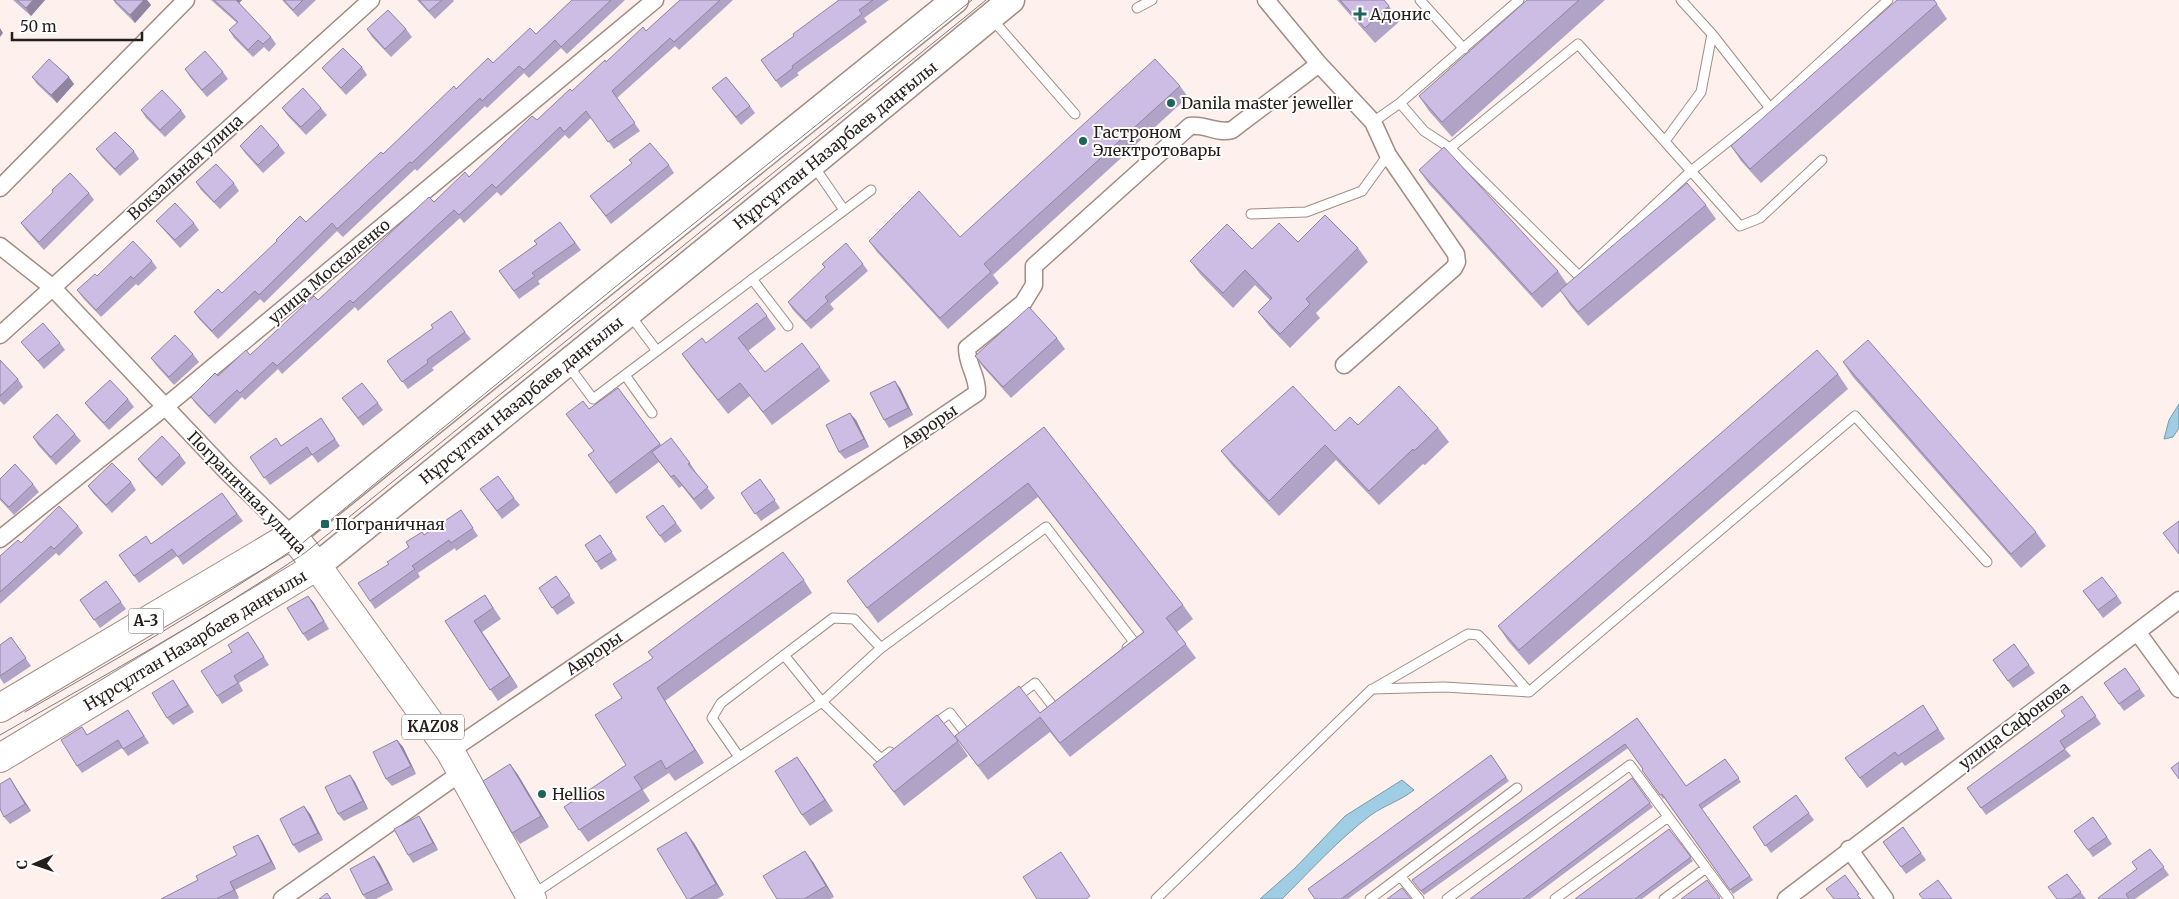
<svg xmlns="http://www.w3.org/2000/svg" width="2179" height="899" viewBox="0 0 2179 899" font-family="Merriweather,serif">
	<rect width="100%" height="100%" fill="#fef0ec"/>
	<!-- water -->
	<path fill="#9fcee4" stroke="#7b99a8" d="M2179 404V428L2173 437 2164 439 2169 420Z
		M1402 780 1414 790C1400 801 1385 805 1371 815 1339 839 1311 870 1282 899H1260L1295 868 1345 816Z"/>
	<g fill="none" stroke-linecap="round" stroke-linejoin="round">
		<!-- service casing -->
		<g stroke="#a18d85" stroke-width="11">
			<path id="service" d="M1420 0 1464 49
				M1137 8 1152 0
				M992 19 1075 114
				M1712 34 1770 108 1888 0
				M1400 103 1424 131 1450 148 1578 44 1740 226 1760 218 1822 160
				M1373 122 1400 103 1519 0
				M1665 141 1701 92 1712 34 1681 0
				M1450 148 1579 276 1691 171 1770 108
				M813 165 844 210
				M1251 214 1306 212 1362 191 1388 155
				M752 279 788 326
				M630 315 657 351
				M568 365 593 399 871 190
				M625 375 652 413
				M784 655 822 702 881 759 890 752
				M1373 689 1468 634 1478 635 1485 642 1529 692
				M1014 699 1035 683 1055 709 1060 705
				M933 725 950 713 967 735 970 732
				M739 757 712 718 721 703 833 618 854 619 881 648
				M1401 877 1419 899
				M532 895 822 702 881 648 1046 527 1134 642 1127 648
				M1156 899 1372 689 1444 687 1529 692 1855 416 1987 562
				M1370 899 1517 788
				M1447 899 1630 765 1729 899
				M1555 899 1668 817
				M1664 899 1706 868"/>
		</g>
		<!-- minor casing -->
		<g stroke="#a18d85" stroke-width="19">
			<path id="minor" d="M1266 0 1319 64 1373 122 1388 155 1456 254 1457 262 1454 268 1344 365
				M0 188 186 0
				M0 246 52 287 227 472 292 535
				M0 335 371 0
				M0 539 166 406 655 0
				M2138 633 2179 689
				M450 751 977 393C978 376 967 366 967 348L1023 303 1034 285V266L1190 126C1206 124 1217 134 1232 130L1319 64
				M1849 849 1885 899
				M282 899 462 772
				M1786 899 2179 600"/>
		</g>
		<!-- primary casing -->
		<g stroke="#a18d85" stroke-width="29">
			<path id="primary" d="M292 535 955 0
				M317 566 812 164 1011 0"/>
		</g>
		<!-- trunk casing -->
		<g stroke="#a18d85" stroke-width="30">
			<path id="trunk" d="M0 708 292 535 317 566 450 751 532 899
				M0 758 317 566"/>
		</g>
		<!-- service -->
		<use href="#service" stroke="#fff" stroke-width="9"/>
		<!-- minor -->
		<use href="#minor" stroke="#fff" stroke-width="16"/>
		<!-- primary -->
		<use href="#primary" stroke="#fff" stroke-width="26"/>
		<!-- trunk -->
		<use href="#trunk" stroke="#fff" stroke-width="28"/>
		<!-- tram -->
		<path stroke="#867b78" stroke-width="1" d="M25 712C118 658 211 605 300 545L625 279 972 0
			M0 735C103 676 208 619 306 552L986 0"/>
	</g>
	<!-- wall -->
	<path fill="#b0a3c5" d="M13 0H45L31 16Z
		M113 0H147L151 5 135 23 116 4Z
		M211 0H242L239 3 271 37 276 44 269 52 264 47 253 57 234 38 229 30 237 23Z
		M282 0H316L298 17Z
		M417 0H453L454 1 435 19Z
		M572 0H625L567 54 561 48 529 78 524 73 487 108 485 106 417 171 415 169 343 237 337 231 264 303 260 299 218 339 199 319 194 312 222 293 306 222 456 89 493 63 536 34Z
		M680 0H733L679 50 675 46 617 98 640 131 614 149 591 118 569 139 565 135 501 196 497 192 464 223 460 218 358 311 355 307 282 374 278 369 245 400 242 397 215 424 196 404 191 397 218 376 250 355 318 300 434 202 469 177 572 91 606 62 646 31Z
		M839 0H889L864 18 867 22 797 73 799 75 781 88 761 60 794 36Z
		M1337 0H1384L1389 6 1400 21 1375 43Z
		M1527 0H1605L1452 137 1429 111 1419 96Z
		M1937 4 1947 19 1761 183 1741 161 1731 146Z
		M367 29H406L412 37 391 57 372 37Z
		M362 67 367 75 346 95 328 75 322 68Z
		M185 69 223 72 228 79 207 97 190 77Z
		M32 77 74 84 57 103 37 84Z
		M1180 86 1188 97 993 275 999 283 948 329 877 252 869 241 960 237Z
		M712 88 750 106 755 113 741 125Z
		M282 108H321L327 115 306 135 287 115Z
		M141 110H181L186 117 165 137 146 118Z
		M279 145 285 153 263 173 245 153 240 146Z
		M96 149 134 151 139 159 120 176 102 157Z
		M669 165 674 173 611 224 590 196Z
		M1419 170 1558 271 1567 284 1706 205 1716 219 1588 326 1570 305 1561 291 1542 308 1429 184Z
		M196 182 234 183 239 191 220 209 201 190Z
		M89 193 94 200 44 250 26 230 21 223Z
		M156 221 194 223 199 230 180 248 162 228Z
		M560 222 581 250 538 281 540 284 519 299 499 271 537 244Z
		M1298 242 1358 248 1368 262 1316 313 1320 318 1290 348 1269 326 1258 312 1270 300 1255 285 1233 308 1201 275 1190 261Z
		M152 261 157 268 138 286 136 284 101 317 83 298 77 290 97 276Z
		M822 264H863L868 271 830 304 834 309 811 329 793 310 788 302 825 268Z
		M767 316 776 329 748 351 765 372 820 367 830 381 772 425 750 396 728 414 691 367 682 354Z
		M465 332 471 339 432 368 434 370 408 389 387 361Z
		M1057 338 1065 349 1011 398 983 367 975 356Z
		M21 342 60 343 65 350 44 369 27 349Z
		M193 354 199 362 174 385 156 365 151 358Z
		M0 360 18 379 23 387 4 405 0 401Z
		M1843 362 2036 532 2046 546 2021 568 1853 377Z
		M1838 374 1848 389 1529 665 1508 641 1498 626Z
		M618 388 661 445 690 463 697 474 715 498 701 510 682 486 679 488 659 462 616 494 596 466 593 451 589 409Z
		M900 388 913 415 889 428 884 420Z
		M342 398 378 403 383 410 363 426Z
		M128 399 134 407 109 430 91 411 85 403Z
		M321 418 340 446 318 463 312 455 270 485 250 457 281 446Z
		M856 420 869 447 845 459 839 452Z
		M1358 425 1438 428 1449 442 1425 465 1423 464 1379 505 1336 460 1279 516 1232 465 1221 451 1335 431Z
		M1044 427 1183 605 1193 619 1177 632 1196 658 1070 757 1050 732 988 780 955 736 1040 713 1143 632 1038 497 878 623 847 581Z
		M75 434 81 441 56 465 38 445 33 437Z
		M180 455 186 463 162 486 143 466 138 459Z
		M0 479 33 484 39 492 14 515 0 500Z
		M760 479 780 508 761 521 741 493Z
		M131 482 136 490 112 513 93 493 88 486Z
		M480 489 514 498 520 505 502 519Z
		M222 493 243 521 183 565 177 556 139 583 119 555 151 544Z
		M663 505 682 531 665 543 646 517Z
		M461 510 478 536 456 551 455 548 418 573 420 577 375 609 370 601 424 535Z
		M78 526 83 533 59 556 56 553 0 604V556L21 543Z
		M600 535 617 560 601 570 585 545Z
		M556 576 575 603 557 615 539 588Z
		M804 580 812 593 665 701 704 763 675 781 669 773 643 790 650 801 588 842 564 807 626 765 622 698Z
		M106 581 126 609 100 628 80 600Z
		M2083 591 2117 596 2122 603 2103 618Z
		M485 595 501 619 482 632 518 687 498 701 445 621Z
		M308 596 329 629 308 641 303 634Z
		M248 632 269 665 239 683 243 691 222 704 217 696 232 652Z
		M11 637 31 666 4 684 0 678V645Z
		M2014 644 2035 673 2013 688 1993 660Z
		M2125 668 2145 696 2124 711 2104 683Z
		M173 680 194 712 173 725 167 718Z
		M2082 696 2101 724 2065 749 2071 756 1986 815 1967 788 2065 716Z
		M1923 705 1945 739 1905 766 1902 762 1867 788 1845 758Z
		M128 710 149 743 128 756 122 748 82 773 77 766 88 735Z
		M1637 718 1686 786 1725 759 1741 782 1702 809 1753 880 1733 894 1664 798 1663 799 1642 770 1643 769 1628 748 1424 895 1415 884Z
		M397 740 403 747 416 774 392 786 386 779Z
		M958 741 968 756 904 806 873 765Z
		M1491 755 1509 781 1348 899H1315Z
		M510 764 518 775 549 827 520 844 512 833Z
		M805 768 833 811 810 826 802 815Z
		M350 775 355 782 368 809 344 821 338 814Z
		M10 778 31 811 10 824 4 817Z
		M1632 778 1653 807 1530 899H1470Z
		M1796 795 1814 820 1771 853 1753 827Z
		M310 814 323 840 299 853 293 845Z
		M2093 817 2112 844 2093 857 2074 831Z
		M424 824 438 850 413 863 408 855Z
		M1903 827 1926 860 1906 874 1883 842Z
		M1669 829 1693 861 1642 899H1575Z
		M258 835 263 843 276 869 235 890 239 898 237 899H161L198 880 237 855Z
		M694 843 724 895 717 899H687Z
		M2150 849 2169 875 2135 899H2099L2137 869Z
		M374 856 380 864 393 890 376 899H366L363 895Z
		M813 862 834 897 830 899H777Z
		M2067 874 2086 899H2057Z"/>
	<!-- shaded-wall -->
	<path fill="#9084a0" d="M33 0H45L31 16 26 8Z
		M144 0H147L151 5 135 23 130 15Z
		M235 0H242L238 4Z
		M0 28 3 33 0 37Z
		M69 77 74 84 57 103 51 95Z
		M895 381 900 388 913 415 908 408Z
		M850 413 856 420 869 447 864 439Z
		M308 596 314 603 329 629 324 621Z
		M474 621 482 632 518 687 510 676Z
		M657 688 665 701 704 763 695 750Z
		M397 740 403 747 416 774 411 766Z
		M797 757 805 768 833 811 825 800Z
		M510 764 518 775 549 827 541 816Z
		M350 775 355 782 368 809 363 801Z
		M10 778 15 786 31 811 25 804Z
		M304 806 310 814 323 840 318 833Z
		M419 816 424 824 438 850 433 843Z
		M686 832 694 843 724 895 716 884Z
		M258 835 263 843 276 869 271 862Z
		M805 851 813 862 834 897 826 886Z
		M374 856 380 864 393 890 388 883Z
		M230 882 235 890 239 898 234 890Z"/>
	<!-- building -->
	<path fill="#cdbde5" stroke="#9084a0" d="M17 0H33L26 8Z
		M114 0H144L130 15Z
		M214 0H236L271 37 263 44 258 40 248 50 229 30 238 22Z
		M284 0H303L293 10Z
		M419 0H442L429 11Z
		M572 0H611L561 47 555 40 524 70 519 66 482 101 480 98 412 163 410 162 337 229 332 223 259 295 255 291 212 331 194 312 218 289 222 293 277 241 276 240 300 216 306 222 381 152 383 154 454 86 456 89 488 58 493 63 530 28 536 34Z
		M680 0H720L674 42 670 38 612 91 635 123 608 142 586 111 564 132 560 127 496 188 492 184 459 215 454 210 353 303 350 300 277 366 273 362 240 393 237 390 209 416 191 397 215 373 218 376 246 350 250 355 314 296 318 300 429 197 434 202 465 172 469 177 532 116 537 120 570 89 572 91 605 60 606 62 643 27 646 31Z
		M839 0H873L859 10 862 14 792 66 793 68 776 81 761 60 794 36 793 34Z
		M1340 0H1384L1389 6 1365 28Z
		M1527 0H1579L1442 122 1419 96Z
		M1897 0H1934L1937 4 1750 169 1731 146Z
		M388 10 406 29 385 49 367 29Z
		M343 48 362 67 341 88 322 68Z
		M205 51 223 72 202 90 185 69Z
		M49 59 69 77 51 95 32 77Z
		M1155 59 1180 86 984 264 991 272 940 318 869 241 919 191 960 237Z
		M726 77 750 106 736 117 712 88Z
		M303 88 321 108 301 127 282 108Z
		M162 90 181 110 160 130 141 110Z
		M261 125 279 145 258 165 240 146Z
		M115 132 134 151 115 169 96 149Z
		M650 143 669 165 606 216 590 196 632 163 629 160Z
		M1444 147 1558 271 1532 294 1419 170Z
		M216 164 234 183 214 202 196 182Z
		M70 173 89 193 39 242 21 223 53 192 52 190Z
		M1687 183 1706 205 1578 312 1560 290Z
		M175 203 194 223 175 240 156 221Z
		M1325 215 1358 248 1306 299 1310 304 1280 334 1258 312 1272 298 1245 270 1223 293 1190 261 1227 224 1252 249 1279 223 1298 242Z
		M560 222 575 243 532 273 535 276 514 291 499 271 537 244 534 241Z
		M133 241 152 261 133 279 131 276 96 310 77 290 95 274 97 276Z
		M846 243 863 264 825 297 828 301 806 321 788 302 825 267 822 264Z
		M757 303 767 316 738 338 765 372 802 343 820 367 763 412 740 383 718 400 682 354 702 338 706 343Z
		M1029 307 1057 338 1003 387 975 356Z
		M451 311 465 332 427 360 428 363 402 382 387 361 433 328 431 325Z
		M43 323 60 343 38 361 21 342Z
		M175 335 193 354 169 377 151 358Z
		M1868 340 2036 532 2011 554 1843 362Z
		M1817 350 1838 374 1519 650 1498 626Z
		M0 360 18 379 0 396Z
		M110 380 128 399 104 423 85 403Z
		M895 381 908 408 884 420 870 393Z
		M362 383 378 403 358 418 342 398Z
		M1293 386 1335 431 1350 417 1358 425 1399 386 1438 428 1414 451 1413 449 1369 491 1325 445 1269 501 1221 451Z
		M618 388 660 444 609 483 588 455 594 451 566 414 583 401 589 409Z
		M850 413 864 439 839 452 826 425Z
		M57 414 75 434 51 457 33 437Z
		M321 418 335 439 312 455 307 447 264 478 250 457 276 438 281 446Z
		M1044 427 1183 605 1166 618 1186 644 1060 743 1040 717 978 766 955 736 1019 686 1040 713 1144 632 1028 483 867 608 847 581Z
		M162 436 180 455 156 478 138 459Z
		M671 438 690 463 688 464 708 487 694 499 674 475 671 477 652 452Z
		M112 463 131 482 106 505 88 486Z
		M15 464 33 484 9 507 0 498V479Z
		M498 476 514 498 497 511 480 489Z
		M760 479 775 500 755 514 741 493Z
		M222 493 237 514 178 557 172 549 134 576 119 555 146 536 151 544Z
		M663 505 676 523 660 536 646 517Z
		M59 506 78 526 54 549 51 546 0 592V556L18 540 21 543Z
		M461 510 473 528 451 543 449 540 412 566 415 569 370 601 358 583 389 564 387 562 409 547 406 542 422 532 424 535Z
		M2179 521V554L2163 533Z
		M600 535 612 552 596 562 585 545Z
		M783 552 804 580 657 688 695 750 666 769 661 760 634 777 642 789 579 830 564 807 626 765 595 715 622 698 613 684 653 658 648 652Z
		M556 576 570 595 552 608 539 588Z
		M2102 577 2117 596 2098 610 2083 591Z
		M106 581 121 602 94 620 80 600Z
		M485 595 493 608 474 621 510 676 490 690 445 621Z
		M308 596 324 621 303 634 287 608Z
		M248 632 264 657 234 676 238 683 217 696 201 671 232 652 228 645Z
		M11 637 26 658 0 676V645Z
		M2014 644 2029 665 2008 681 1993 660Z
		M2125 668 2140 689 2119 704 2104 683Z
		M173 680 188 705 167 718 152 693Z
		M2082 696 2096 716 2060 741 2065 749 1981 808 1967 788 2065 716 2061 711Z
		M1923 705 1938 729 1898 756 1895 752 1860 778 1845 758Z
		M128 710 144 736 123 749 118 740 77 766 61 740 82 727 87 735Z
		M937 715 958 741 894 792 873 765Z
		M1637 718 1686 786 1725 759 1739 778 1699 805 1750 876 1730 890 1662 794 1660 795 1642 770 1643 769 1625 744 1421 891 1412 880Z
		M397 740 411 766 386 779 373 752Z
		M1491 755 1506 777 1341 899H1315L1308 889Z
		M797 757 825 800 802 815 775 771Z
		M2179 762V779L2171 768Z
		M510 764 541 816 512 833 483 781Z
		M350 775 363 801 338 814 325 787Z
		M10 778 25 804 4 817 0 809V784Z
		M1632 778 1650 803 1523 899H1470Z
		M1796 795 1809 813 1765 846 1753 827Z
		M304 806 318 833 293 845 280 819Z
		M419 816 433 843 408 855 394 829Z
		M2093 817 2107 837 2088 850 2074 831Z
		M1903 827 1921 853 1901 867 1883 842Z
		M1669 829 1691 857 1635 899H1575Z
		M686 832 716 884 690 899H687L657 849Z
		M258 835 271 862 230 882 234 890 216 899H161L198 880 196 876 237 855 233 847Z
		M2150 849 2164 867 2126 894 2129 899H2099L2098 898 2137 869 2132 862Z
		M805 851 826 886 804 899H777L763 876Z
		M1061 852 1090 896 1086 899H1037L1023 877Z
		M374 856 388 883 363 895 350 869Z
		M2067 874 2081 892 2071 899H2057L2048 887Z
		M1845 875 1859 894 1857 895 1861 899H1834L1826 889Z
		M1707 880 1720 898 1719 899H1681Z
		M1938 880 1952 899H1923L1919 894Z
		M1402 888 1411 899H1387Z
		M327 893 331 899H319Z"/>
	<!-- markers -->
	<g fill="#1b655c" stroke="#fff" stroke-width="2">
		<path d="M1357.5 6.5h5v5h5v5h-5v5h-5v-5h-5v-5h5z"/>
		<circle cx="1171" cy="103" r="5"/>
		<circle cx="1083" cy="141" r="5"/>
		<rect x="320" y="519" width="10" height="10" rx="2.5"/>
		<circle cx="542" cy="794" r="5"/>
	</g>
	<g text-anchor="middle" stroke-width="4" stroke-linejoin="round" paint-order="stroke">
		<!-- shield labels -->
		<g fill="#fff" stroke="#67625f" stroke-width="1">
			<rect x="128.5" y="608.5" width="35" height="25" rx="4"/>
			<rect x="402" y="714.5" width="62" height="25" rx="4"/>
		</g>
		<g font-size="15" font-weight="bold" fill="#261e1b">
			<text x="146" y="626">А-3</text>
			<text x="433" y="732">KAZ08</text>
		</g>
		<!-- poi labels -->
		<g font-size="16" fill="#261e1b" stroke="#fff" text-anchor="start">
			<text x="1370" y="20">Адонис</text>
			<text x="1181" y="109">Danila master jeweller</text>
			<text x="1093" y="138">Гастроном<tspan x="1093" dy="18">Электротовары</tspan></text>
			<text x="335" y="530">Пограничная</text>
			<text x="552" y="800">Hellios</text>
		</g>
		<!-- street labels -->
		<g font-size="16" fill="#261e1b" stroke="#fff">
			<text transform="translate(835 145) rotate(-39)" y="6">Нұрсұлтан Назарбаев даңғылы</text>
			<text transform="translate(185 167) rotate(-42)" y="6">Вокзальная улица</text>
			<text transform="translate(329 271) rotate(-40)" y="6">улица Москаленко</text>
			<text transform="translate(521 400) rotate(-39)" y="6">Нұрсұлтан Назарбаев даңғылы</text>
			<text transform="translate(929 426) rotate(-34)" y="6">Авроры</text>
			<text transform="translate(247 492) rotate(46)" y="6">Пограничная улица</text>
			<text transform="translate(195 640) rotate(-31)" y="6">Нұрсұлтан Назарбаев даңғылы</text>
			<text transform="translate(594 653) rotate(-34)" y="6">Авроры</text>
			<text transform="translate(2014 725) rotate(-37)" y="6">улица Сафонова</text>
		</g>
	</g>
	<!-- north arrow -->
	<g transform="translate(35 864) rotate(268)" stroke="#ffffff" stroke-width="4" paint-order="stroke">
	<path d="M0-4L9 19L0 12L-9 19Z" fill="#261e1b"/>
	<text y="-8" font-size="14" font-weight="bold" text-anchor="middle" fill="#261e1b">С</text>
	</g>
	<!-- scale -->
	<path d="M12 32v8h130v-8" fill="none" stroke="#261e1b" stroke-width="2.5"/>
	<text x="20" y="32" font-size="15" fill="#261e1b" stroke="#ffffff" stroke-width="4" paint-order="stroke">50 m</text>
</svg>
